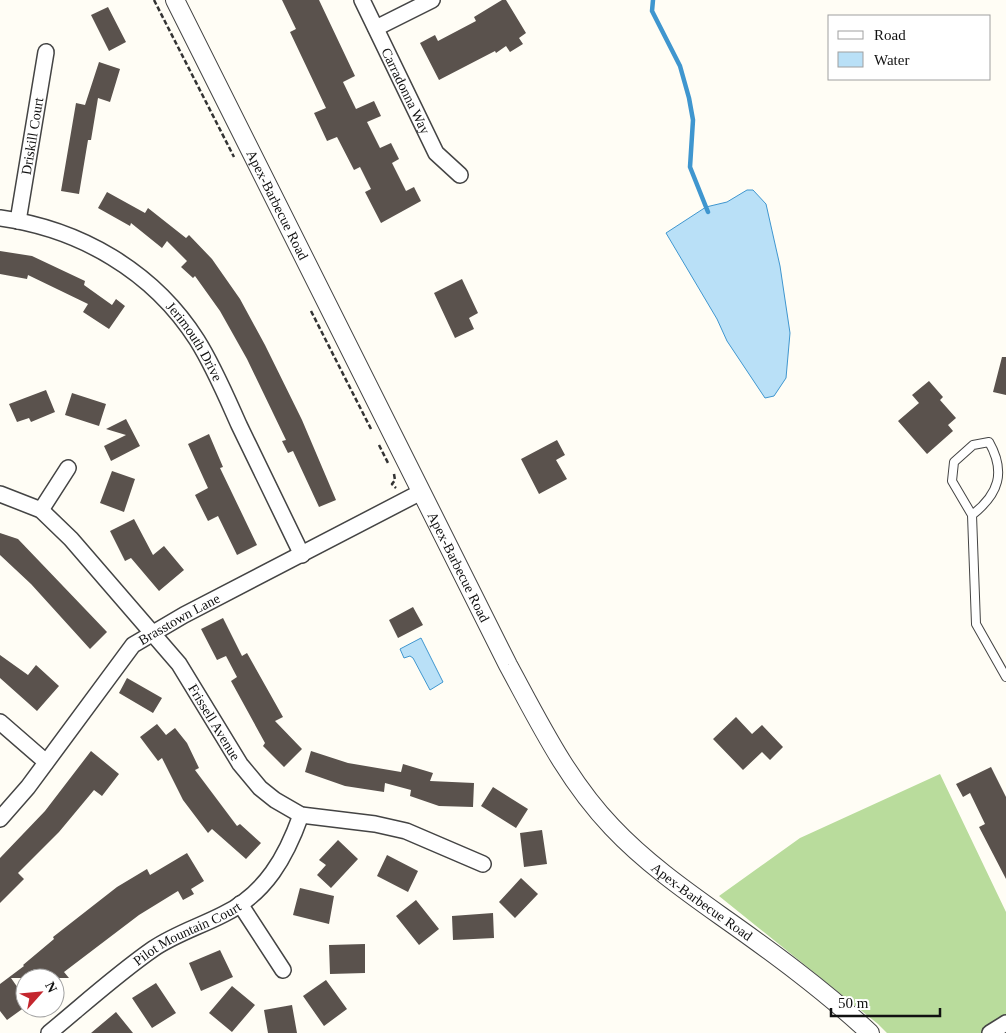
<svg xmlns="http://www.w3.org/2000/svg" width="1006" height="1033" viewBox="0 0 1006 1033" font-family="Georgia,serif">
	<rect width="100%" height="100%" fill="#fffdf5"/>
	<!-- forest -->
	<path fill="#b9dc9c" d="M940 774 1006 912V1033H887L878 1024 719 896 800 838Z"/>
	<!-- water -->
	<path fill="#b9e0f7" stroke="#3f96cf" d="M747 190H753L766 204 780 266 790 333 786 378 774 396 765 398 727 341 717 319 666 233 706 207 727 202Z
		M421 638 443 682 430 690 413 658 410 656 404 658 400 649Z"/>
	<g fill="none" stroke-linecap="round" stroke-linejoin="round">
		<!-- stream -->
		<path stroke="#3f96cf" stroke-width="4.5" d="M653 0 652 11 680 66 689 98 693 120 690 167 708 212"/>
	</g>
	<!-- building -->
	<path fill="#5a524d" d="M282 0H319L355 76 343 82 356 109 374 101 381 116 367 122 380 148 391 143 399 159 392 163 406 191 414 187 421 201 381 223 365 192 371 189 360 167 354 170 337 137 327 141 314 113 326 108 290 32 296 29Z
		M502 0H506L526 33 519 38 523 44 510 52 506 46 496 53 495 51 439 80 420 43 435 35 438 41 476 21 474 17Z
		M108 7 126 42 109 51 91 15Z
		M99 62 120 69 110 102 98 98 91 140H88L79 194 61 191 76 103 85 105Z
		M107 192 145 213 148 208 186 238 189 235 212 259 240 299 265 345 302 420 336 500 319 507 293 451 288 453 282 441 286 440 247 359 220 311 195 276 193 278 181 267 187 261 167 241 162 248 131 223 130 226 98 208Z
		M0 251 32 256 85 281 84 285 112 305 116 299 125 306 109 329 83 312 88 304 28 275 27 279 0 274Z
		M462 279 478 313 469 318 474 329 455 338 434 293Z
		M1002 357H1006V395L993 392Z
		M929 381 943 397 940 400 956 418 948 425 953 431 927 454 898 421 919 403 912 395Z
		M46 390 55 412 31 422 29 418 17 422 9 404Z
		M72 393 106 404 99 426 65 415Z
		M126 419 140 446 111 461 104 446 126 435 106 429Z
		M209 434 223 467 220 468 257 545 237 555 218 516 208 521 195 495 208 488 188 444Z
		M557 440 565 455 556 460 567 479 539 494 521 459Z
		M112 471 135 479 124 512 100 503Z
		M134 519 153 555 164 546 184 570 159 591 131 558 125 561 110 531Z
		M0 533 18 539 107 632 90 649 31 584 0 555Z
		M413 607 423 625 398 638 389 620Z
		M223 618 242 656 247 653 283 717 275 721 302 749 284 767 263 746 265 743 231 681 237 677 226 656 217 660 201 629Z
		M0 655 28 675 36 665 59 686 37 711 0 678Z
		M127 678 162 698 153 713 119 693Z
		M736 717 752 734 762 725 783 747 770 760 762 752 743 770 713 739Z
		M157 724 166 735 175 728 187 743 199 768 195 770 237 826 240 824 261 843 246 859 212 829 208 833 183 800 162 758 158 761 140 737Z
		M91 751 119 774 102 796 94 790 59 832 18 873 24 879 0 903V858L45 811Z
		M311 751 348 763 401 772 403 764 433 773 430 781 474 783 473 807 439 806 410 796 411 790 385 783 384 792 345 786 305 772Z
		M991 767 1006 797V879L979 827 985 824 970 793 963 797 956 784Z
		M493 787 528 809 516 828 481 806Z
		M542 830 547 864 524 867 520 833Z
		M338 840 358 859 331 888 317 875 326 865 319 860Z
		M187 853 204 881 191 889 194 894 183 900 178 891 139 915 64 972 69 978H11L25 998V1007L7 1020 0 1011V984L24 966 23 965 54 939 53 937 117 887 147 869 150 875Z
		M387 855 418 871 408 892 377 876Z
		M521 878 538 894 515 918 499 902Z
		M300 888 334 896 329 924 293 915Z
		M416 900 439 929 419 945 396 916Z
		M493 913 494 938 453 940 452 916Z
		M365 944V973L330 974 329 945Z
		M220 950 233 977 201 991 189 963Z
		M326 980 347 1009 324 1026 303 996Z
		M156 983 176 1013 152 1028 132 998Z
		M232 986 255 1005 232 1032 209 1013Z
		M292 1005 297 1033H268L264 1010Z
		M116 1012 133 1033H91Z"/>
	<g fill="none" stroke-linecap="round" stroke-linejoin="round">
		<!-- service casing -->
		<g stroke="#444" stroke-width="10">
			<path id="service" d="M972 515C999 494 1006 472 989 442L973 445 954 462 952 481 972 515 976 624 1006 677"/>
		</g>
		<!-- minor casing -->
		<g stroke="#444" stroke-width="18">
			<g id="minor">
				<path id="s1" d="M362 0 436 153 460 175"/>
				<path d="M376 28 432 0"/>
				<path id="s2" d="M0 218C80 229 153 271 197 340 214 367 226 396 239 425 260 468 281 511 302 555"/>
				<path id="s3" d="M18 221 46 52"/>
				<path id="s4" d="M0 494 41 510 71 539 179 664 240 764 260 788 275 800 301 815 375 824 406 831 483 864"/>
				<path d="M41 510 68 468"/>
				<path d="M0 722 46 762"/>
				<path id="s5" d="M0 819 28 787 133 645 184 615 421 492"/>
				<path d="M240 904 283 970"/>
				<path id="s6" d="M49 1033C83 1005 117 974 153 949 175 934 201 926 224 914 266 893 286 857 301 815"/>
				<path d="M990 1033 1006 1023"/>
			</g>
		</g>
		<!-- tertiary casing -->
		<g stroke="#444" stroke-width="20">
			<g id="tertiary">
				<path id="s7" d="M175 0 508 665C539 722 567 780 612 827 644 861 683 889 721 916 772 952 824 990 870 1033"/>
			</g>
		</g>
		<!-- path -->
		<path stroke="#333" stroke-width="2.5" stroke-dasharray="5 2.5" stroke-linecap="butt" d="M154 0 234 157
			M311 311 371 429
			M379 445 389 465
			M394 474 395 480 392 484 396 488"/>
		<!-- service -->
		<use href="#service" stroke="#fff" stroke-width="8"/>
		<!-- minor -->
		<use href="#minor" stroke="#fff" stroke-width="15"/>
		<!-- tertiary -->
		<use href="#tertiary" stroke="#fff" stroke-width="18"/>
	</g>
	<g text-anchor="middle" stroke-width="5" stroke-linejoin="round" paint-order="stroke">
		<!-- street labels -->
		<g font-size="14" fill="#111" stroke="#fff">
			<text dy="5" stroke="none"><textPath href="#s1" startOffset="101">Carradonna Way</textPath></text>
			<text dy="5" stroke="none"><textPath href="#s3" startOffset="86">Driskill Court</textPath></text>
			<text dy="5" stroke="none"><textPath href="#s7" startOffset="229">Apex-Barbecue Road</textPath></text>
			<text dy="5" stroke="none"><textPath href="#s2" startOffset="239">Jerimouth Drive</textPath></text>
			<text dy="5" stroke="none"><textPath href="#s7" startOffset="634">Apex-Barbecue Road</textPath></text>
			<text dy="5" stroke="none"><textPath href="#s5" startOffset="272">Brasstown Lane</textPath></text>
			<text dy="5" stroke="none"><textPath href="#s4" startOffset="319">Frissell Avenue</textPath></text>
			<text dy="5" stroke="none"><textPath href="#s7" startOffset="1054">Apex-Barbecue Road</textPath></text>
			<text dy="5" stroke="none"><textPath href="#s6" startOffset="171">Pilot Mountain Court</textPath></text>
		</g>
	</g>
	<!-- legend -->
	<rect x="828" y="15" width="162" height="65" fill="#ffffff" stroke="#a0a0a0"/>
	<rect x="838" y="31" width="25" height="8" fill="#ffffff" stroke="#a0a0a0"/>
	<text x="874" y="40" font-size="15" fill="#111111">Road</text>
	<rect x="838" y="52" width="25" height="15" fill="#b9e0f7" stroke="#a0a0a0"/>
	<text x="874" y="65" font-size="15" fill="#111111">Water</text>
	<!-- north arrow -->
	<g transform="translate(40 993) rotate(63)"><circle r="24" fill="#ffffff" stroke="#a0a0a0"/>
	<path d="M0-4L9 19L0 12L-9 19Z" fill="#c4262e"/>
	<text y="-8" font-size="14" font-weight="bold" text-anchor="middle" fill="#111111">N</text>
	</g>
	<!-- scale -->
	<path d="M831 1008v8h109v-8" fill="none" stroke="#111111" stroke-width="2.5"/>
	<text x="838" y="1008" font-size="15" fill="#111111" stroke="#ffffff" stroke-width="4" paint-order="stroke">50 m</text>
</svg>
